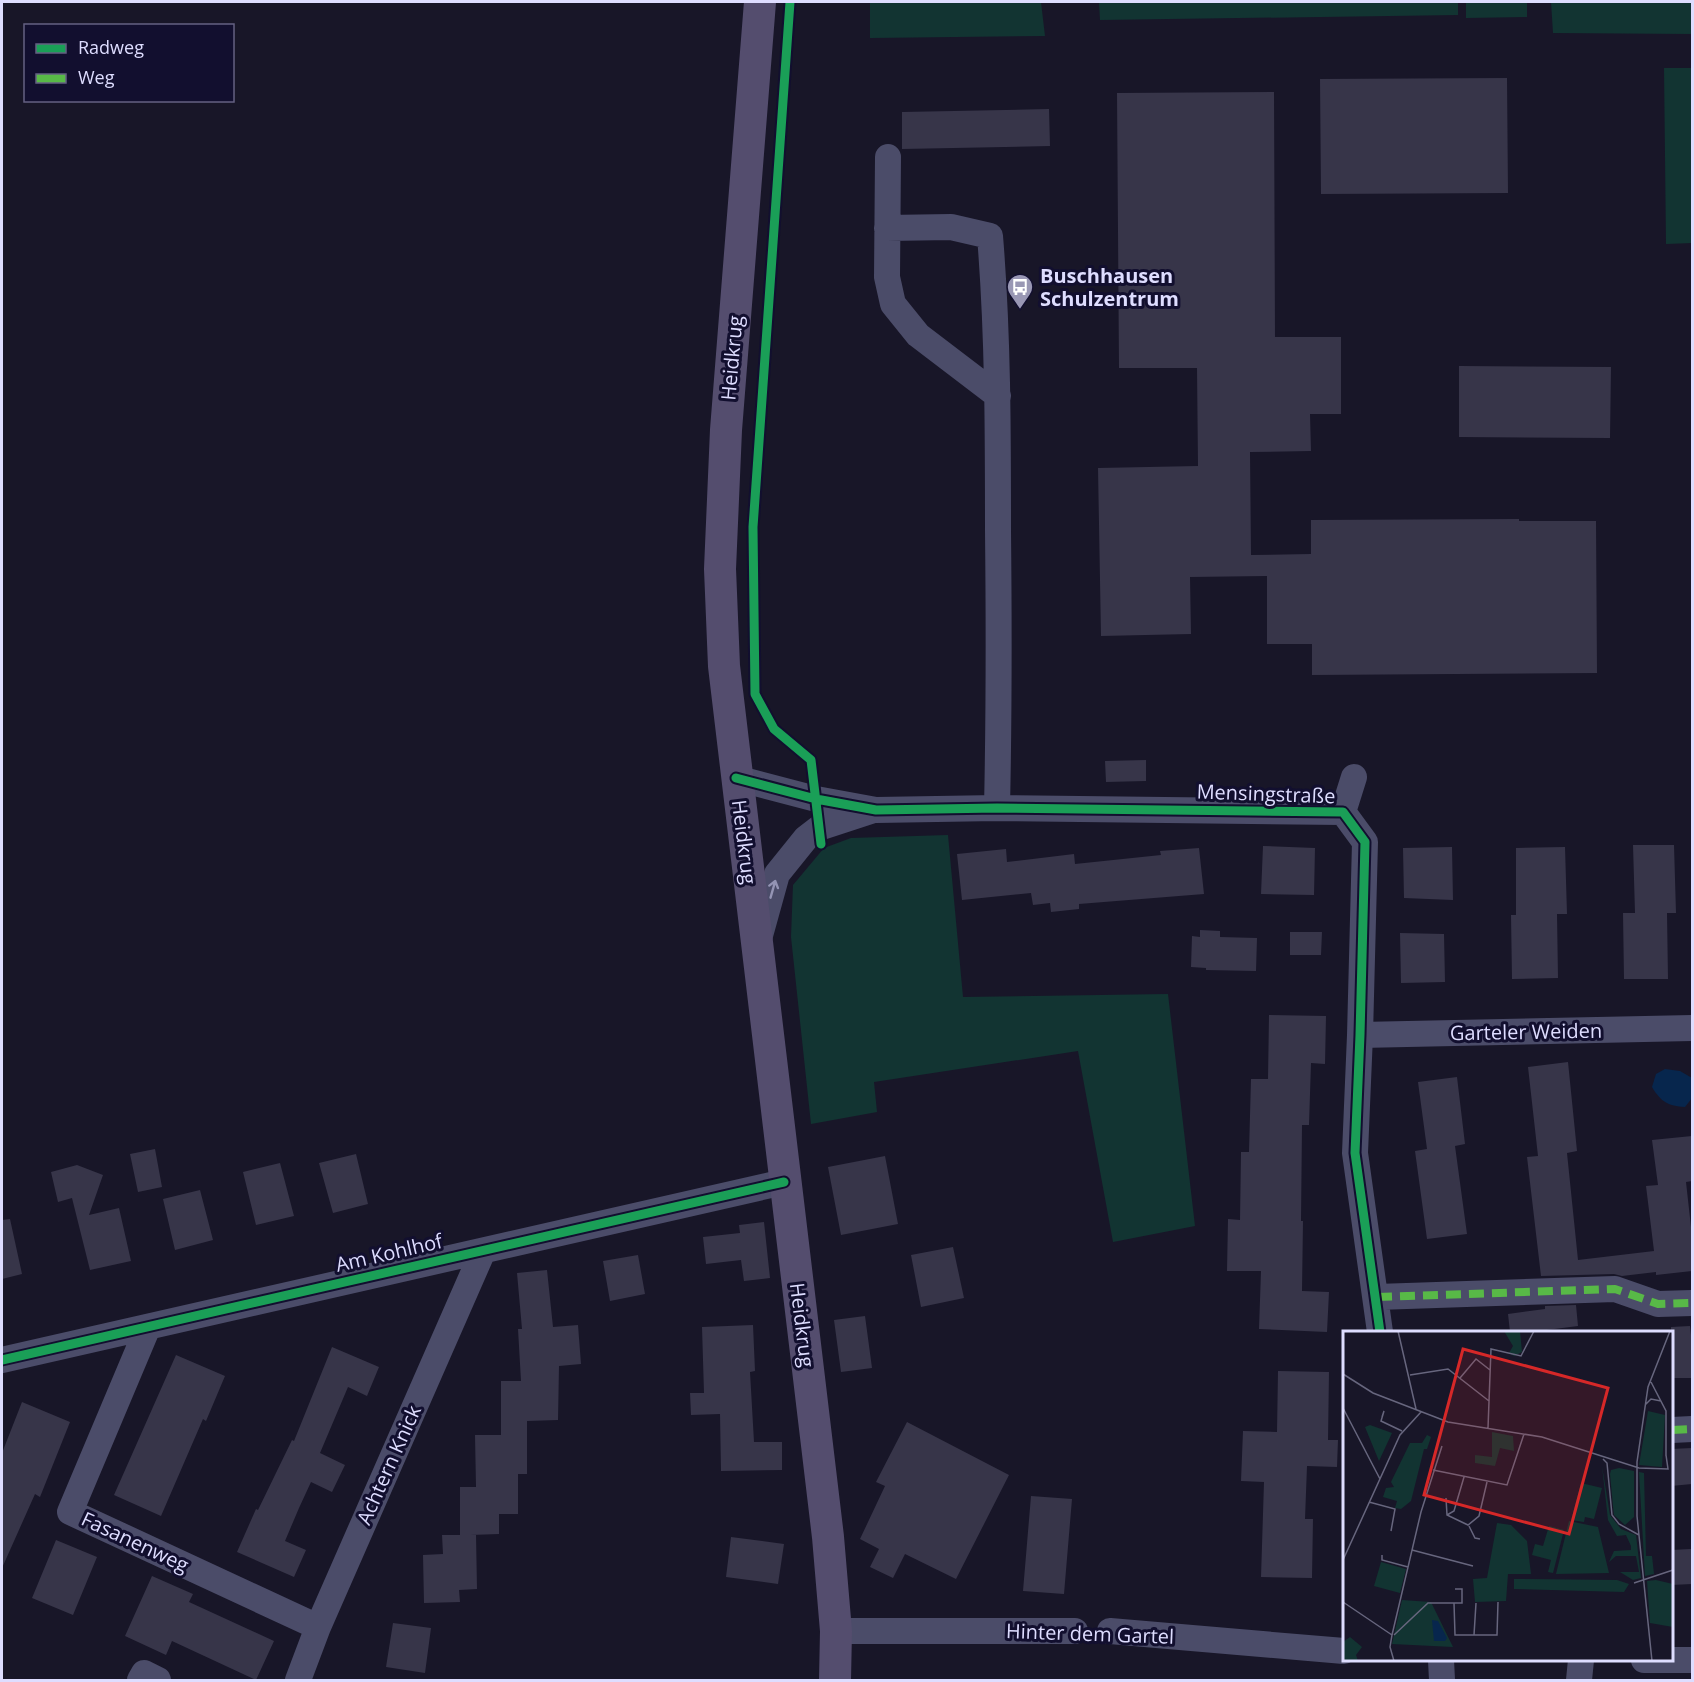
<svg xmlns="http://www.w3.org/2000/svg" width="1694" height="1682" viewBox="0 0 1694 1682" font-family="'Open Sans',sans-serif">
	<rect width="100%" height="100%" fill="#181628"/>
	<!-- green -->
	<path fill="#123432" d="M870 2H1041L1045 36 870 38Z
		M1099 2H1458V15L1100 20Z
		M1466 2H1527V17L1466 18Z
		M1551 2H1692V34L1553 33Z
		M1664 68H1692V243L1666 244Z
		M948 835 963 997 1168 994 1195 1226 1113 1242 1078 1051 874 1082 877 1112 811 1124 791 937 793 885 824 848 851 838Z"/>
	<!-- water -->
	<path fill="#07264d" d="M1665 1069 1680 1071 1692 1078V1098L1685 1107C1668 1106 1661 1102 1652 1087L1656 1074Z"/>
	<!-- building -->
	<path fill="#373549" d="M1507 78 1508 193 1321 194 1320 79Z
		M1274 92 1275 337H1341V414H1310L1311 451 1250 452 1251 555 1311 554V520L1519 519V521H1596L1597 673 1312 675V644H1267V576L1190 577 1191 634 1101 636 1098 468 1198 466 1197 368H1119L1117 93Z
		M1049 109 1050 146 902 149V112Z
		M1459 366 1611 367 1610 438 1459 437Z
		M1146 760V781L1106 782 1105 761Z
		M1633 845H1674L1676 913H1667L1668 979H1624L1623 913H1635Z
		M1263 846 1315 848 1314 895 1261 894Z
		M1452 847 1453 900 1404 898 1403 848Z
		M1565 847 1567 914H1557L1558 978 1512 979 1511 915H1516V848Z
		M1199 848 1204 894 1079 904V909L1051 912 1050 903 1033 905 1031 893 962 900 957 854 1006 849 1007 862 1074 854 1075 864 1161 855 1160 851Z
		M1200 930 1220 931V937L1257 938 1256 971 1206 970V968L1191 967 1192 936 1200 937Z
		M1290 932H1322L1321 955H1290Z
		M1400 933 1444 934 1445 982 1401 983Z
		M1269 1015 1326 1016 1325 1064 1311 1063 1309 1125H1302L1301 1221H1303L1302 1291 1329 1292 1327 1332 1259 1329 1261 1271H1227L1228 1219 1240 1220 1241 1152H1249L1251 1079H1268Z
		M1568 1062 1577 1151 1567 1153 1578 1260 1654 1251 1646 1186 1658 1185 1652 1140 1692 1136V1181L1686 1182 1692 1236V1271L1656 1275V1272L1622 1276 1614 1274 1541 1276 1527 1157 1538 1156 1528 1067Z
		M1457 1077 1465 1144 1455 1146 1467 1234 1427 1239 1415 1151 1427 1149 1418 1082Z
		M155 1149 162 1187 138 1192 130 1154Z
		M356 1154 368 1204 333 1213 319 1163Z
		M885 1156 898 1224 841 1235 828 1167Z
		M280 1163 294 1216 256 1225 243 1172Z
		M77 1165 103 1175 89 1215 119 1208 131 1261 90 1270 72 1198 58 1202 51 1172Z
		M200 1190 213 1240 175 1250 163 1199Z
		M10 1219 22 1274 2 1279V1220Z
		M764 1222 770 1278 744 1281 741 1260 706 1264 703 1237 740 1233 739 1225Z
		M953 1247 964 1298 921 1307 911 1255Z
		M638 1255 645 1294 610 1301 603 1261Z
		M547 1270 553 1327 578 1325 581 1364 559 1366 558 1420 527 1421V1474H518V1514H499V1534L470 1535 476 1534 477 1589 459 1590 460 1602 424 1603 423 1555 443 1554 442 1535H460V1487H476L475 1435H501V1381H521L518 1329H522L517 1273Z
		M1576 1305 1578 1326 1531 1332H1510L1508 1314 1545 1309V1306Z
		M865 1316 872 1368 841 1372 834 1320Z
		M753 1325 755 1371 750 1372 754 1442H782V1470L721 1471 720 1414 691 1415 690 1393H704L702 1327Z
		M1690 1326 1691 1335H1692V1378H1671V1327Z
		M332 1347 379 1367 367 1396 348 1387 320 1453 345 1465 332 1492 311 1482 299 1508 285 1541 306 1550 294 1577 237 1552 256 1509 258 1510 292 1440 294 1441Z
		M176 1355 225 1376 206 1421 203 1419 161 1516 114 1495Z
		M1278 1371 1329 1372 1328 1440H1338L1337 1467 1307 1466 1305 1519H1313L1312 1578 1261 1577 1264 1482 1241 1481 1243 1431 1277 1432Z
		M22 1402 70 1422 40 1497 35 1494 2 1568V1453Z
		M907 1422 1009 1475 956 1579 905 1554 893 1578 870 1567 879 1549 860 1539 885 1486 876 1482Z
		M1692 1448V1484L1671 1486V1449Z
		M1031 1496 1072 1499 1064 1594 1023 1591Z
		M731 1537 784 1544 778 1584 726 1577Z
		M56 1540 97 1557 73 1615 32 1598Z
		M1691 1549 1692 1584 1671 1585V1550Z
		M152 1576 193 1594 189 1602 274 1641 256 1680 172 1641 166 1655 125 1636Z
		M393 1623 431 1628 425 1673 386 1667Z"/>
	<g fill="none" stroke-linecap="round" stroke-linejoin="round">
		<!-- minor -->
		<path stroke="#4b4c69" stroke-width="26" d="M888 157 887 277 893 304 918 335 998 396
			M887 228 951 227 990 236C998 334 998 432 998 531 999 623 999 715 997 808
			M736 778 816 799 876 810 997 808 1343 812 1365 842 1360 1035 1355 1153 1380 1332
			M1343 812 1354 777
			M759 939 777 874 806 838 819 828 874 810
			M1360 1035 1692 1028
			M1377 1297 1615 1289 1658 1304 1692 1303
			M148 1327 70 1512 318 1627
			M2 1360 784 1182
			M1672 1430 1692 1429
			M836 1631H1075
			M1110 1631 1344 1651
			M1441 1660 1442 1680
			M1644 1660H1692
			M140 1680 144 1673 158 1680
			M298 1680 318 1627 483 1251
			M1579 1680 1581 1660"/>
		<!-- major -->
		<path stroke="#544d6e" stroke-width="32" d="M760 2 726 430 720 569 724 666 828 1537 836 1631 835 1680"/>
		<!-- quiet -->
		<path stroke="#58b947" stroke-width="8" stroke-dasharray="15 8" stroke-linecap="butt" d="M1377 1297 1615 1289 1658 1304 1692 1303
			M1672 1430 1692 1429"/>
		<!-- cycleway casing -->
		<g stroke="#120f2f" stroke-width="13">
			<path id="cycleway" d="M790 2 753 527 755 694 774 729 811 760 821 844
				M736 778 816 799 876 810 997 808 1343 812 1365 842 1360 1035 1355 1153 1380 1332
				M2 1360 784 1182"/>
		</g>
		<!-- cycleway -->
		<use href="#cycleway" stroke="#1a9f57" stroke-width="9"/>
	</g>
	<!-- one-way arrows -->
	<defs><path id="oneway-shaft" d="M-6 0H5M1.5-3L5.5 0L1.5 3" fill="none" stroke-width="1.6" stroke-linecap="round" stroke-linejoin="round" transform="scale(1.5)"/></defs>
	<use stroke="#9494b4" href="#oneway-shaft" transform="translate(773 889) rotate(-74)"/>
	<!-- icons -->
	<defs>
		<g id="bus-pin" transform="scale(1.35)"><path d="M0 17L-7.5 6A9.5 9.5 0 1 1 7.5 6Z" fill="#9997b4" stroke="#120f2f"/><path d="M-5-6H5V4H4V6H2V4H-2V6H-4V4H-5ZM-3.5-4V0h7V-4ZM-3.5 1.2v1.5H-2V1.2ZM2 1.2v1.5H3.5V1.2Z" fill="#fff"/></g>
	</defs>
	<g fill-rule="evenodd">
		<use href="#bus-pin" x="1020" y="287"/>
	</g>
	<g text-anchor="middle" stroke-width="6" stroke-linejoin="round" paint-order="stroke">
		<!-- poi labels -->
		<g font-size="20" font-weight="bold" fill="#deddff" stroke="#120f2f" text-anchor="start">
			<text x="1040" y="283">Buschhausen<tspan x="1040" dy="23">Schulzentrum</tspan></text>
		</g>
		<!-- street labels -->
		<g font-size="20" fill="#deddff" stroke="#120f2f">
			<text transform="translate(732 358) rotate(-85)" y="7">Heidkrug</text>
			<text transform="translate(1266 794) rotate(2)" y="7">Mensingstraße</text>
			<text transform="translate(744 842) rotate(83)" y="7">Heidkrug</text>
			<text transform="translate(1526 1032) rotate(-1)" y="7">Garteler Weiden</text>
			<text transform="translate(389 1253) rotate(-13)" y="7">Am Kohlhof</text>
			<text transform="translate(802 1325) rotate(83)" y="7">Heidkrug</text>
			<text transform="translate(389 1465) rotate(-66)" y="7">Achtern Knick</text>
			<text transform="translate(135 1542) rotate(25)" y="7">Fasanenweg</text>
			<text transform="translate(1090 1634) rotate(2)" y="7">Hinter dem Gartel</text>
		</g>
	</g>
	<!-- overview -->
	<g transform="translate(1343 1331)">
		<rect width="330" height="330" fill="#181628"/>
		<path d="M161 0H177L179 21 171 25 166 22 170 15ZM305 80 322 84 319 136 296 134ZM27 94 49 102 36 130 22 96ZM149 101 170 105 171 120 157 117 152 135 132 132V124L149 126ZM84 104 88 106 84 118H81L68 170 58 178 52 177 54 170 40 166 43 157 51 156 48 151 67 112H79ZM259 135 267 184 278 198 293 204 298 247 290 249 277 241H296L293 225H273L266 231 271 220 288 219V215L283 204 274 205 265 189ZM276 137 291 140V186L282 194 271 184 270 175 267 143 268 139ZM296 141 301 142 303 225H309L311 243 302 245ZM238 152 259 157 251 188 242 186 241 191 228 189ZM226 190 255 196 266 242 213 243ZM154 192 168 194 184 210 188 243H165L163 270 132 271 130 248 144 247ZM206 195 221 199 210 242 205 241 208 229 189 224 192 213 200 215ZM38 231 63 238 57 262 31 255ZM171 248 274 249 286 253 281 261 171 258ZM313 249 330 253V296L307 292 304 250ZM59 269 88 271 110 316 49 313ZM7 306 19 316 13 324 15 330H0V311Z" fill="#123432"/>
		<path d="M89 289 95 290 104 307 102 310H91Z" fill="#07264d"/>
		<path fill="none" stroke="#67667e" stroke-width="1.5" d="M55 0 73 78M0 43 30 62 105 91 199 106 296 137 325 138 323 124M67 44 105 38 146 70M117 47 133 28 147 39M308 51 323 80V125M302 74 308 68 318 70M0 77 37 148M39 86 41 80 38 90 59 100M145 97 148 18 178 25 191 0M260 128 264 132 269 184 276 193 296 204M90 139 164 154 181 103M103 167 104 184 125 194 136 185 144 151M26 171 52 178 48 200M104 184 111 180 121 146M126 195 132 207 137 208M69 219 130 235M39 224V229L65 236M0 229 57 104 78 81M291 252 330 239M0 271 49 304M111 272 112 304H154L155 271M51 304 85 272H119V258H112M131 304 133 272M51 330 47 316 49 304 78 181 99 115M309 330 294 185V131L305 56 327 0"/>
		<path fill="#d62828" fill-opacity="0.15" stroke="#d62828" stroke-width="3" d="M120 18 265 57 226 203 81 164Z"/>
		<rect width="330" height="330" fill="none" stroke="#deddff" stroke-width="3"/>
	</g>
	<!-- border -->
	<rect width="1694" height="1682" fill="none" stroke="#deddff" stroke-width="6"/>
	<!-- legend -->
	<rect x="24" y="24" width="210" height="78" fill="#120f2f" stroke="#646182" stroke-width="1.5"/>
	<rect x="36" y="44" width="30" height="9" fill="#1a9f57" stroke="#646182" stroke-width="1.5"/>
	<text x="78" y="54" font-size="18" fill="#deddff">Radweg</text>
	<rect x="36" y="74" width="30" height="9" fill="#58b947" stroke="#646182" stroke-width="1.5"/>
	<text x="78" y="84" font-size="18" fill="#deddff">Weg</text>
</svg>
